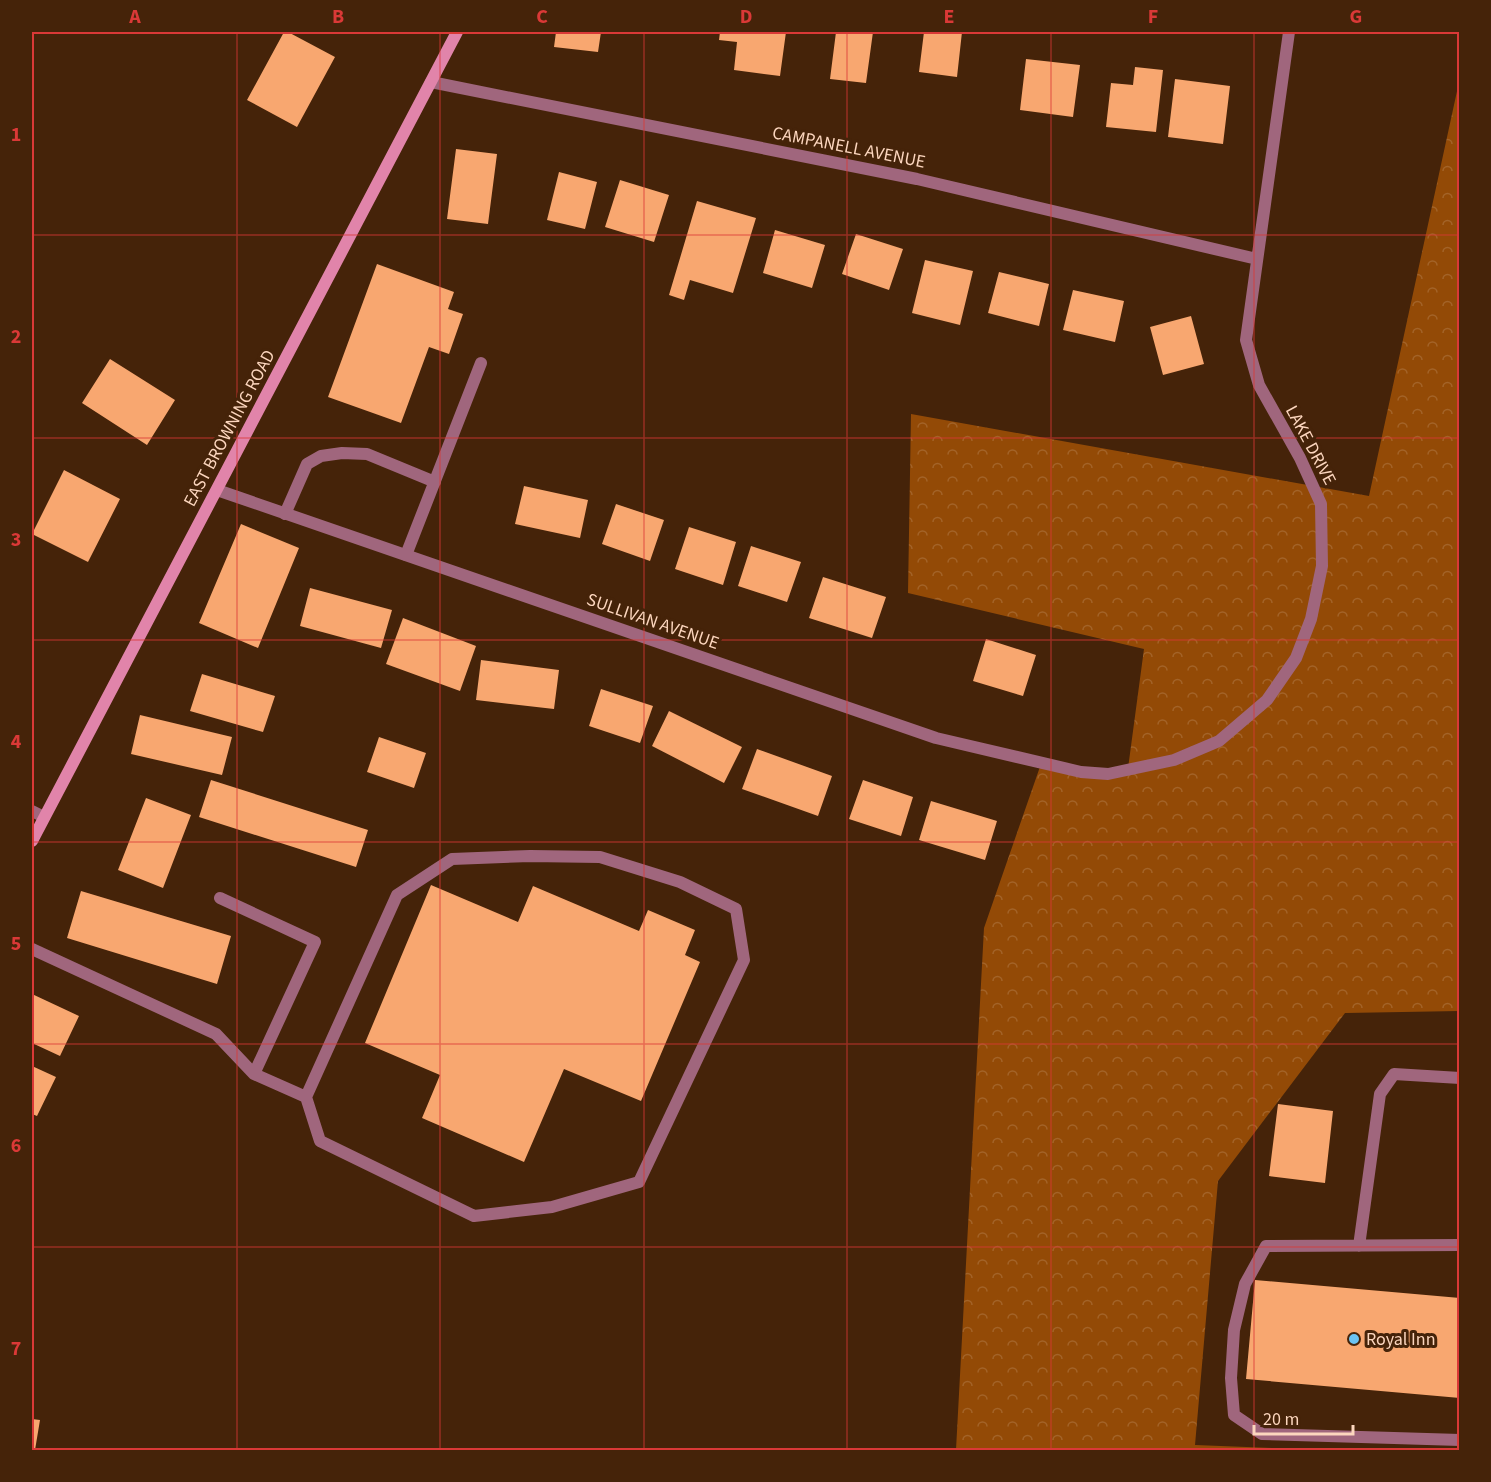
<svg xmlns="http://www.w3.org/2000/svg" width="1491" height="1482" viewBox="0 0 1491 1482" font-family="'Source Sans 3',sans-serif">
	<defs>
		<pattern id="forest-crowns" width="20" height="18" patternUnits="userSpaceOnUse" patternTransform="scale(1.5)"><rect width="20" height="18" fill="#934a06"/><path d="M2 6a3 3 0 1 1 6 0M12 15a3 3 0 1 1 6 0" fill="none" stroke="#a36328"/></pattern>
	</defs>
	<rect width="100%" height="100%" fill="#452309"/>
	<!-- forest -->
	<path fill="url(#forest-crowns)" d="M1459 82V1011L1345 1013 1218 1181 1195 1445 1319 1450H956L984 928 1042 761 1127 776 1144 649 908 593 911 414 1369 496Z"/>
	<!-- building -->
	<path fill="#f8a770" d="M284 32H288L335 57 297 127 247 100Z
		M556 32H601L598 52 554 47Z
		M720 32H786L780 76 734 70 737 42 719 40Z
		M836 32H873L866 83 830 79Z
		M924 32H962L957 77 919 72Z
		M1026 59 1080 65 1073 117 1020 110Z
		M1135 67 1163 70 1156 132 1106 127 1111 83 1133 85Z
		M1175 79 1230 86 1223 144 1168 137Z
		M456 149 497 154 488 224 447 219Z
		M559 172 597 182 585 229 547 220Z
		M620 180 669 195 654 242 605 227Z
		M697 201 756 218 733 293 690 280 684 300 669 295Z
		M775 230 825 245 812 288 763 273Z
		M856 234 903 249 889 290 842 274Z
		M925 260 973 271 960 325 912 313Z
		M377 264 454 292 448 309 463 314 449 354 429 347 401 423 328 397Z
		M999 272 1049 284 1039 326 988 313Z
		M1073 290 1124 301 1115 342 1063 330Z
		M1191 316 1204 364 1163 375 1150 327Z
		M110 359 175 400 147 445 82 403Z
		M64 470 120 499 88 562 32 534Z
		M524 486 588 500 580 538 515 524Z
		M616 504 664 520 650 561 602 544Z
		M241 524 299 548 258 648 199 623Z
		M689 527 736 542 723 585 675 569Z
		M751 546 801 562 787 602 738 586Z
		M823 577 886 597 872 638 809 618Z
		M310 588 392 610 381 648 300 626Z
		M403 618 476 646 460 691 386 664Z
		M986 639 1036 655 1023 696 973 681Z
		M481 660 559 670 554 709 476 700Z
		M202 674 275 696 263 732 190 711Z
		M601 689 653 706 640 743 589 726Z
		M669 711 742 747 724 783 652 746Z
		M140 715 232 737 222 775 131 754Z
		M379 737 426 753 414 788 367 772Z
		M757 749 832 776 818 816 742 789Z
		M211 780 368 830 356 867 199 817Z
		M863 780 913 797 901 836 849 819Z
		M146 798 191 815 163 888 118 870Z
		M931 801 997 821 985 860 919 840Z
		M431 885 518 922 533 886 639 931 648 910 695 930 685 955 700 962 641 1101 564 1069 524 1162 422 1118 440 1075 365 1043Z
		M81 891 231 936 217 984 67 938Z
		M32 994 79 1016 60 1056 32 1043Z
		M32 1066 56 1077 37 1116 32 1114Z
		M1278 1104 1333 1111 1325 1183 1269 1176Z
		M1255 1280 1460 1298V1398L1246 1379Z
		M32 1419 40 1420 35 1450H32Z"/>
	<g fill="none" stroke-linecap="round" stroke-linejoin="round">
		<!-- service -->
		<path stroke="#a0667d" stroke-width="12" d="M285 514 307 464 321 456 342 453 367 454 435 482
			M406 555 481 363
			M220 898 315 942 254 1074
			M32 949 216 1034 254 1074 306 1097 320 1141 474 1216 552 1207 639 1182 744 960 736 909 680 882 600 857 530 856 452 859 397 895 306 1097
			M1460 1245 1266 1246 1245 1284 1234 1330 1231 1378 1234 1415 1262 1434 1460 1440
			M1359 1246 1380 1094 1394 1074 1460 1078"/>
		<!-- minor -->
		<path stroke="#a0667d" stroke-width="12" d="M431 82 917 179 1257 259
			M217 490 936 738 1081 772 1108 774 1174 760 1219 741 1267 700 1296 658 1311 619 1322 566 1321 504 1300 458 1259 385 1246 340 1289 32
			M32 811 44 817"/>
		<!-- secondary -->
		<path stroke="#e184aa" stroke-width="12" d="M32 841 457 32"/>
	</g>
	<!-- grid -->
	<path fill="none" stroke="#da3937" stroke-width="1.5" stroke-opacity="0.55" d="M237 32V1450M440 32V1450M644 32V1450M847 32V1450M1051 32V1450M1254 32V1450M32 235H1460M32 438H1460M32 640H1460M32 842H1460M32 1044H1460M32 1247H1460"/>
	<!-- markers -->
	<circle fill="#6cc3f2" stroke="#452309" stroke-width="2" cx="1354" cy="1339" r="6"/>
	<g text-anchor="middle" stroke-width="6" stroke-linejoin="round" paint-order="stroke">
		<!-- street labels -->
		<g font-size="18" fill="#fcd6be" stroke="#452309">
			<text transform="translate(849 147) rotate(11)" y="6">CAMPANELL AVENUE</text>
			<text transform="translate(229 428) rotate(-62)" y="6">EAST BROWNING ROAD</text>
			<text transform="translate(1311 445) rotate(62)" y="6">LAKE DRIVE</text>
			<text transform="translate(653 621) rotate(19)" y="6">SULLIVAN AVENUE</text>
		</g>
		<!-- poi labels -->
		<g font-size="18" fill="#fcd6be" stroke="#452309" text-anchor="start">
			<text x="1366" y="1345">Royal Inn</text>
		</g>
	</g>
	<!-- border -->
	<rect width="1491" height="1482" fill="none" stroke="#452309" stroke-width="66"/>
	<!-- scale -->
	<path d="M1254 1425v9h99v-9" fill="none" stroke="#fcd6be" stroke-width="3"/>
	<text x="1263" y="1425" font-size="18" fill="#fcd6be" stroke="#452309" stroke-width="4.5" paint-order="stroke">20 m</text>
	<rect x="33" y="33" width="1425" height="1416" fill="none" stroke="#da3937" stroke-width="2"/>
	<g font-size="20" text-anchor="middle" font-weight="bold" fill="#da3937">
		<text x="135" y="23">A</text>
		<text x="338" y="23">B</text>
		<text x="542" y="23">C</text>
		<text x="746" y="23">D</text>
		<text x="949" y="23">E</text>
		<text x="1153" y="23">F</text>
		<text x="1356" y="23">G</text>
		<text x="16" y="141">1</text>
		<text x="16" y="343">2</text>
		<text x="16" y="546">3</text>
		<text x="16" y="748">4</text>
		<text x="16" y="950">5</text>
		<text x="16" y="1152">6</text>
		<text x="16" y="1355">7</text>
	</g>
</svg>
